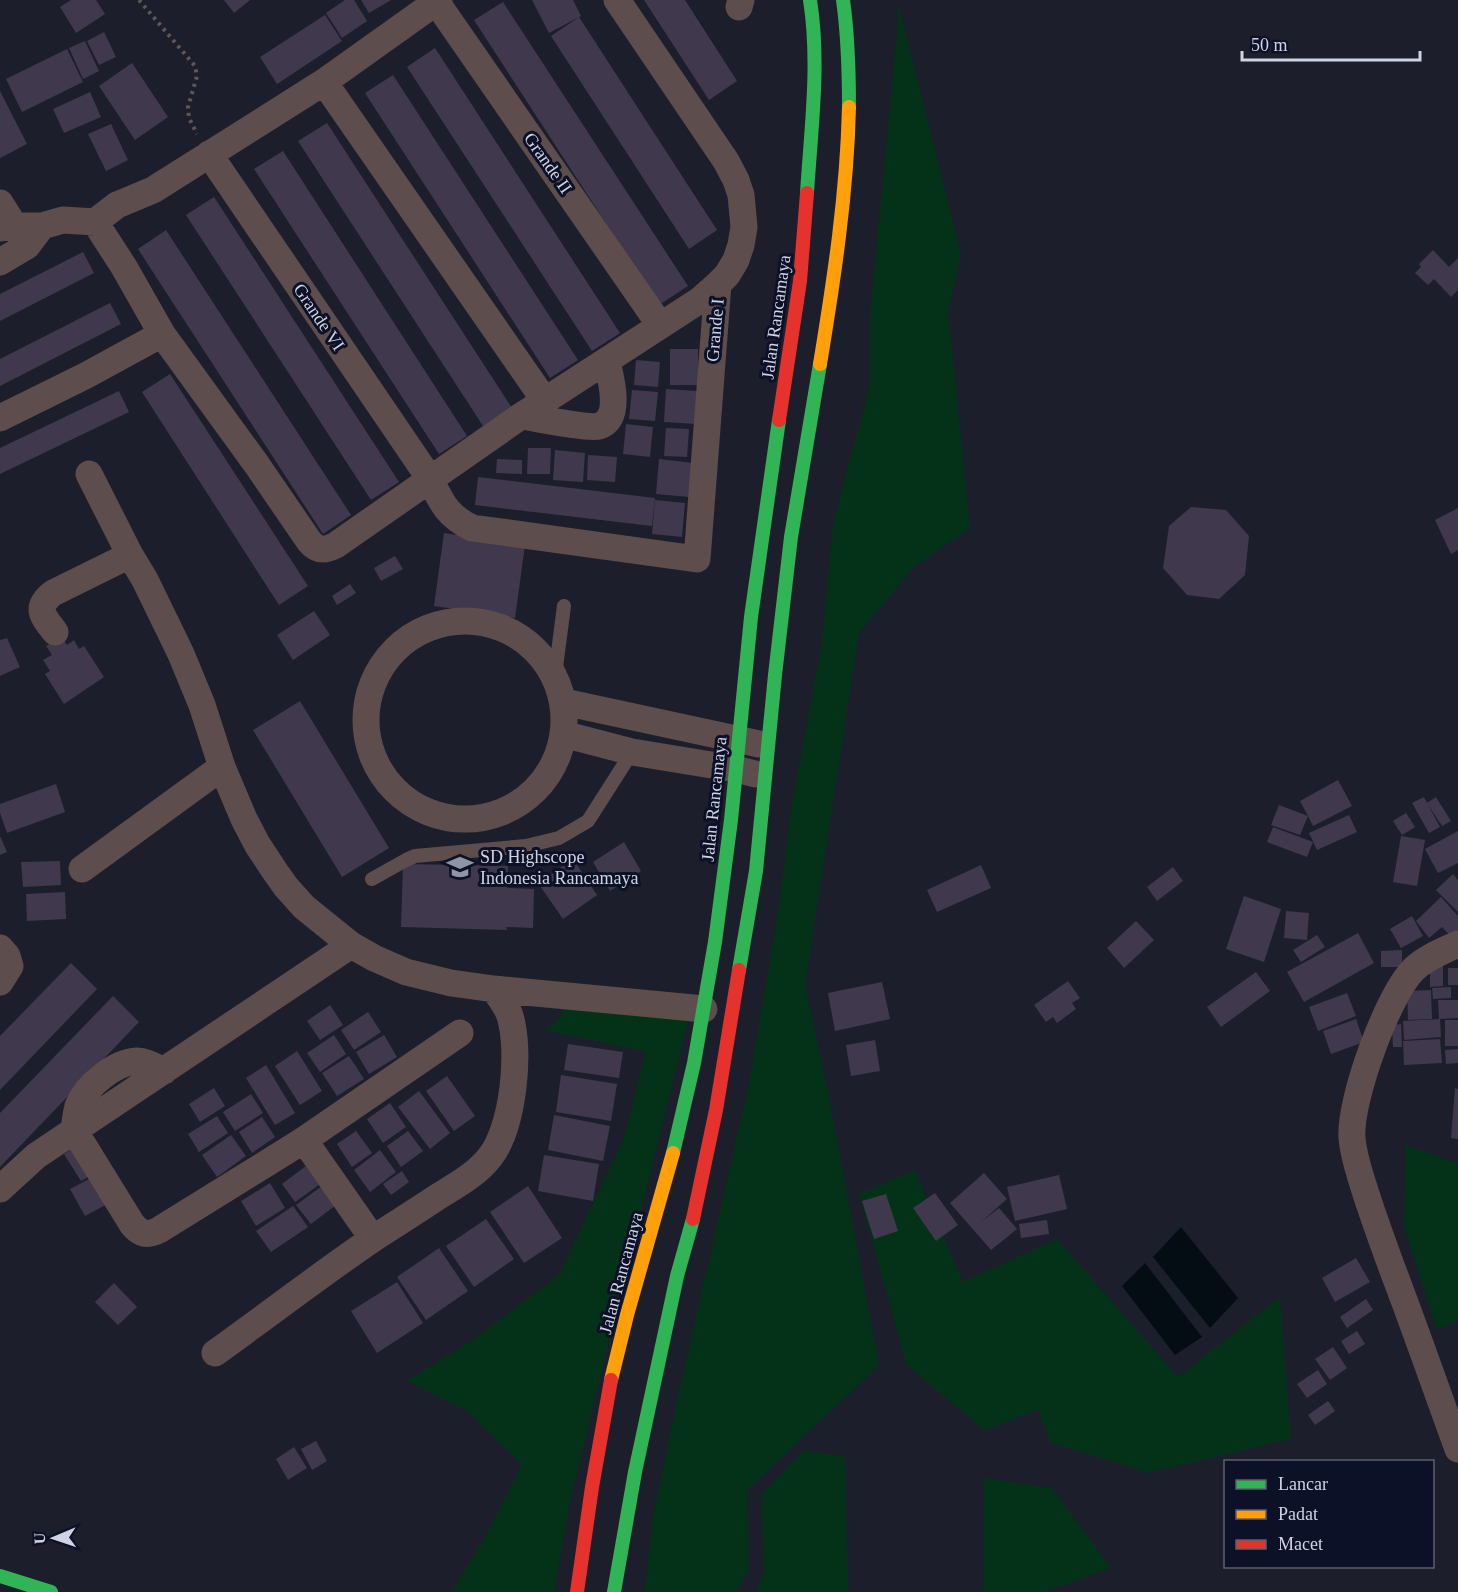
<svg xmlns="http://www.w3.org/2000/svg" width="1458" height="1592" viewBox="0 0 1458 1592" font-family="Georgia,serif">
	<rect width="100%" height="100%" fill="#1c1f2b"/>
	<!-- green -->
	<path fill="#043219" d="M898 2 961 255 948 312 970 528 915 566 859 633 805 985 828 1093 879 1366 747 1490 748 1573 735 1592H645L653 1518 677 1401 749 1084 778 914 792 805 822 642 834 519 870 386V315L897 35Z
		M564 1003 688 1020 571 1496 554 1592H452L487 1534 522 1465 467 1411 407 1381 479 1336 560 1274 623 1141 646 1052 546 1030 561 1018Z
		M1406 1145 1458 1164V1320L1437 1330 1404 1227Z
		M914 1170 963 1282 1057 1239 1178 1377 1280 1297 1291 1439 1148 1473 1050 1442 1038 1409 985 1431 907 1365 859 1194Z
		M804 1450 846 1457 848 1592H756L764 1574 761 1495Z
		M984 1478 1052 1488 1111 1568 1043 1592H983Z"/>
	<!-- water -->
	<path fill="#030d13" d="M1181 1227 1238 1298 1210 1328 1153 1257Z
		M1145 1263 1202 1337 1175 1355 1122 1286Z"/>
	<!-- building -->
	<path fill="#40384c" d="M71 0H96L105 14 76 33 60 7Z
		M224 0H250L234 13Z
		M345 0H354L367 21 342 38 326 13Z
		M361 0H391L369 13Z
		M532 0H573L581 16 549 33Z
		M644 0H685L737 81 709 100Z
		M503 2 688 286 659 305 474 20Z
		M325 15 342 41 277 84 260 57Z
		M579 17 717 230 689 249 551 36Z
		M104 32 116 57 99 65 87 41Z
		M85 41 99 71 83 79 69 48Z
		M435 48 620 333 592 351 407 67Z
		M67 49 83 82 22 112 6 79Z
		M132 63 168 117 135 140 99 86Z
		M393 75 578 360 550 378 365 93Z
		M0 91 27 144 0 158Z
		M90 92 101 117 64 133 53 109Z
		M327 123 512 408 483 426 298 141Z
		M111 124 128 160 106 171 88 134Z
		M283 151 467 436 439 454 254 169Z
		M214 197 399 482 371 500 186 215Z
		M166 230 351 515 323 534 138 249Z
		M1433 250 1449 267 1458 258V290L1451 297 1434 279 1428 285 1415 273 1421 267 1419 264Z
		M83 252 94 273 0 321V294Z
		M110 303 121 324 0 386V359Z
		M670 349H698V385H670Z
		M636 360 660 362 658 387 634 385Z
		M170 374 308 586 279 605 142 392Z
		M666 389 698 391 696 424 664 422Z
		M632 390 658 392 655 421 629 419Z
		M119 391 129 412 0 474V448Z
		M626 424 653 427 650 457 623 454Z
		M666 428 689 429 687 457 664 456Z
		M528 448H551L550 474H527Z
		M555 450 585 453 583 482 553 480Z
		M588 455 617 457 615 482 587 480Z
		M497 459 522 460V474L496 473Z
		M659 459 693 463 689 497 656 494Z
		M478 477 655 498 652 526 475 505Z
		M655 500 685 503 682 537 652 534Z
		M1191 507 1226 510 1249 536 1245 575 1219 599 1187 595 1163 568 1169 526Z
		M1458 508V550L1451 554 1435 520Z
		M444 533 525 545 515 618 434 606Z
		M395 556 403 569 381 581 374 568Z
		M350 584 356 593 337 605 332 596Z
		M314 611 330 635 293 660 277 635Z
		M61 636 67 645 74 640 79 649 84 646 104 677 64 704 45 674 50 671 43 660 52 655 46 646Z
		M7 638 20 667 0 676V640Z
		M300 701 389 848 342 877 253 730Z
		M1338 780 1352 806 1313 826 1308 816 1300 835 1271 825 1279 805 1308 816 1300 801Z
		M56 784 65 812 7 833 0 813V804Z
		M1424 797 1440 827 1429 833 1412 803Z
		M1436 797 1451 821 1442 826 1427 803Z
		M1406 813 1415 827 1402 835 1393 821Z
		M1349 815 1357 832 1317 850 1309 833Z
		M1273 827 1313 842 1307 857 1267 842Z
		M1458 831V863L1438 873 1425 849Z
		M0 836 7 852 0 855Z
		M1401 836 1425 840 1417 886 1393 882Z
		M624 842 641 871 610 891 593 862Z
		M573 859 597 895 563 919 538 883Z
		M60 861 61 885 23 887 21 862Z
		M403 864 508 866 507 888 534 889 533 928 506 927 507 930 401 927Z
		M981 865 991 888 937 912 927 890Z
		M1173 867 1183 881 1157 901 1147 887Z
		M1453 874 1458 880V912L1436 890Z
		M65 892 66 919 27 921 26 894Z
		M1244 896 1281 909 1264 962 1226 949Z
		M1441 897 1458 916V935L1453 939 1442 927 1429 938 1416 921Z
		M1286 911 1309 913 1307 940 1284 938Z
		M1412 916 1423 936 1401 948 1390 929Z
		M1136 921 1154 940 1124 968 1107 948Z
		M1358 933 1374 963 1304 1002 1287 972Z
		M1317 935 1325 947 1301 962 1293 950Z
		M1402 950V967H1381V951Z
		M71 963 97 989 0 1090V1036Z
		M1430 966H1443V986L1430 987Z
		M1448 968H1458V985H1448Z
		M1256 972 1270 991 1221 1027 1207 1007Z
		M1068 981 1080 998 1072 1003 1076 1009 1057 1023 1053 1017 1046 1022 1034 1005Z
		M882 982 890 1019 835 1031 828 993Z
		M1451 987V998L1433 999 1432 988Z
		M1431 990 1432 1019 1408 1020 1407 991Z
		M1347 993 1356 1016 1318 1031 1309 1007Z
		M113 996 139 1022 0 1167V1113Z
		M1438 1000H1458V1018L1439 1019Z
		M330 1005 343 1025 320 1040 307 1021Z
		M368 1012 381 1032 354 1050 341 1030Z
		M1356 1019 1364 1042 1331 1054 1323 1031Z
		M1440 1019 1441 1037 1404 1040 1403 1021Z
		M1445 1020H1458V1046H1445Z
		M1401 1024 1402 1047H1393L1392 1025Z
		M334 1035 346 1054 320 1072 307 1053Z
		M384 1035 397 1057 369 1074 356 1052Z
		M1440 1039 1442 1063 1404 1065 1403 1041Z
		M875 1040 880 1071 851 1076 846 1045Z
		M568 1044 623 1052 619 1078 564 1070Z
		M1458 1049V1063L1446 1064 1445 1050Z
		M297 1051 322 1091 300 1105 275 1066Z
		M349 1056 364 1079 337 1096 322 1073Z
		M266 1065 295 1113 275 1125 246 1078Z
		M561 1075 617 1084 611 1121 556 1112Z
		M447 1076 475 1116 454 1131 426 1091Z
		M214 1088 225 1106 200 1122 189 1104Z
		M1455 1088 1458 1089V1139L1451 1138Z
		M419 1091 450 1133 430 1149 398 1107Z
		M251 1094 263 1113 235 1131 223 1112Z
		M390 1103 406 1127 383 1143 367 1119Z
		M554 1115 610 1126 603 1161 548 1150Z
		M217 1116 228 1133 199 1152 188 1134Z
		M262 1117 275 1137 252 1153 239 1132Z
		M356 1131 372 1153 352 1167 337 1144Z
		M408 1131 423 1151 401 1167 387 1146Z
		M231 1135 246 1156 217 1177 202 1155Z
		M79 1144 97 1172 81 1181 64 1154Z
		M380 1150 396 1172 370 1192 354 1170Z
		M544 1155 599 1164 593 1201 538 1191Z
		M306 1166 319 1185 295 1202 282 1184Z
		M402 1171 409 1182 391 1195 383 1184Z
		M984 1173 1007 1199 981 1222 999 1208 1017 1229 991 1250 950 1203Z
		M97 1175 111 1202 85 1216 70 1189Z
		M1059 1175 1067 1209 1015 1221 1007 1187Z
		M270 1183 285 1208 256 1226 241 1201Z
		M322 1186 336 1205 311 1224 296 1205Z
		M528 1186 562 1238 524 1263 490 1212Z
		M935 1193 958 1225 936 1241 913 1208Z
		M886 1194 898 1231 874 1239 862 1201Z
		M293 1206 308 1227 271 1252 256 1231Z
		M486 1219 514 1259 474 1287 446 1246Z
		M1047 1220 1049 1234 1021 1238 1019 1224Z
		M439 1248 468 1291 426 1320 397 1277Z
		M1356 1258 1370 1282 1335 1302 1322 1278Z
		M397 1282 423 1323 377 1353 351 1311Z
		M114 1283 137 1307 118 1325 95 1302Z
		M1366 1299 1373 1310 1347 1328 1340 1317Z
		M1357 1331 1365 1344 1349 1354 1341 1341Z
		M1333 1347 1347 1368 1330 1380 1315 1359Z
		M1318 1370 1327 1384 1307 1398 1297 1384Z
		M1328 1401 1335 1411 1315 1425 1308 1415Z
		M316 1441 327 1461 312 1470 301 1449Z
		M294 1447 307 1468 288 1480 276 1459Z"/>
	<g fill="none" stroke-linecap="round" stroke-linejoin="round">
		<!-- path -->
		<path stroke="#605658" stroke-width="4" stroke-dasharray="3 4.5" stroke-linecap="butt" d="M139 0 195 66 197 76 188 107 189 118 197 134"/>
		<!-- lane -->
		<path stroke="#5d4d4c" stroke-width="14" d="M555 675 564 606
			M372 879 406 860 415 856 526 846 559 838 588 821 632 752"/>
		<!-- street -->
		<path stroke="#5d4d4c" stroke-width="27" d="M435 0 660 325
			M739 7 741 0
			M324 82 545 401
			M209 154 430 479C442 503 447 516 472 528L697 559 718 284
			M0 203 23 240
			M95 222 124 267 162 334 257 465 309 541C317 551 325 551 336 545L521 416 700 300 718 284 727 275 736 260 741 245 744 227 741 195 736 180 726 161 617 0
			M0 228 7 226H42L63 220 95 222 117 205 153 190 324 82 439 0
			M0 262 27 246 42 226
			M521 416C535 418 589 429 599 426 622 419 611 378 607 362
			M0 418 85 376 162 334
			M89 474 130 555 145 580 181 654 202 705 222 767 244 819 257 844 274 870 286 887 304 907 351 945 374 958 406 972 451 983 494 989 704 1009
			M366 720a99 99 0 1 1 198 0a99 99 0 1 1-198 0Z
			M55 632C43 616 34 608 53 593L130 555
			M564 702 759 744
			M563 734 632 752 736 769 755 774
			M82 869 222 767
			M1458 944C1443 951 1427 957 1414 969 1388 994 1349 1101 1352 1138 1353 1151 1357 1165 1361 1178 1370 1208 1381 1238 1392 1268 1415 1328 1436 1389 1458 1449
			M0 948 7 956 10 966 0 982
			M164 1071C155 1067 146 1061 137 1061 115 1062 86 1086 78 1106 76 1114 75 1122 74 1130L132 1224C140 1234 148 1236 159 1230L304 1140 460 1033
			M304 1140 373 1239
			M0 1189 36 1156 351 945
			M215 1353C268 1315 320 1275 374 1238 396 1224 418 1210 439 1196 457 1185 477 1174 490 1157 513 1128 521 1052 510 1016 507 1006 500 998 494 989"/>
		<!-- fast -->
		<path stroke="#30b455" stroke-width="14" d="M843 0C848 36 849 71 849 107
			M807 193C811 128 820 64 810 0
			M739 970 756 871 775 675 791 537 820 364
			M673 1153 694 1063 715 942 731 820 751 617 779 420
			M0 1576 51 1592
			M614 1592 635 1472 677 1276 693 1219"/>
		<!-- slow -->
		<path stroke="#ff9f0a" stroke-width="14" d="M820 364C834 279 847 194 849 107
			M611 1380 627 1315 673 1153"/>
		<!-- jam -->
		<path stroke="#e5322d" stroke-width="14" d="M779 420 800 281 807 193
			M693 1219 716 1110 739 970
			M577 1592 592 1487 611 1380"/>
	</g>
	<!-- icons -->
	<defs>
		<g id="school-bare" transform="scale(2.07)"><path d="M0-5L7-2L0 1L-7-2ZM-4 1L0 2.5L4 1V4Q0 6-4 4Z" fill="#9095a3" stroke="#0d1127" stroke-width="2.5" paint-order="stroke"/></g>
	</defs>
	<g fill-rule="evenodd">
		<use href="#school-bare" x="460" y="867"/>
	</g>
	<g text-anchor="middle" stroke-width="6" stroke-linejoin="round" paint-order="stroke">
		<!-- street labels -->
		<g font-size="18" fill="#cfd4e4" stroke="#0d1127">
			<text transform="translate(548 163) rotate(55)" y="6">Grande II</text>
			<text transform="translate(319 317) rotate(56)" y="6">Grande VI</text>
			<text transform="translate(776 317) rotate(-82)" y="6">Jalan Rancamaya</text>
			<text transform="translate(715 330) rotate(-85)" y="6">Grande I</text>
			<text transform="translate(714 799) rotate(-84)" y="6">Jalan Rancamaya</text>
			<text transform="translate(621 1273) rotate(-75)" y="6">Jalan Rancamaya</text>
		</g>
		<!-- poi labels -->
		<g font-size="18" fill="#cfd4e4" stroke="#0d1127" text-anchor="start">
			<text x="480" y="863">SD Highscope<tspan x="480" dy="21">Indonesia Rancamaya</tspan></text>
		</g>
	</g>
	<!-- legend -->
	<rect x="1224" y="1460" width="210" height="108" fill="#0d1127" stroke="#5b5f73" stroke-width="1.5"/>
	<rect x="1236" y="1480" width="30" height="9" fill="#30b455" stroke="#5b5f73" stroke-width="1.5"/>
	<text x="1278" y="1490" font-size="18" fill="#cfd4e4">Lancar</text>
	<rect x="1236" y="1510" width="30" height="9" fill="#ff9f0a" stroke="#5b5f73" stroke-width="1.5"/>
	<text x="1278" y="1520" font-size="18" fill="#cfd4e4">Padat</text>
	<rect x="1236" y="1540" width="30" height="9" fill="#e5322d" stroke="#5b5f73" stroke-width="1.5"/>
	<text x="1278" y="1550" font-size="18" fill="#cfd4e4">Macet</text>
	<!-- north arrow -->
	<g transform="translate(54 1538) rotate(268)" stroke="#0d1127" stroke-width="4.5" paint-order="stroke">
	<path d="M0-4.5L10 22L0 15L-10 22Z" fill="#cfd4e4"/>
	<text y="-9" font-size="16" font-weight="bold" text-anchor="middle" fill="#cfd4e4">U</text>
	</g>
	<!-- scale -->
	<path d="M1242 51v9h178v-9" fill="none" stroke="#cfd4e4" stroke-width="3"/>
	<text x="1251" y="51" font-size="18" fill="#cfd4e4" stroke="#0d1127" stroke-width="4.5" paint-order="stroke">50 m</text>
</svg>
